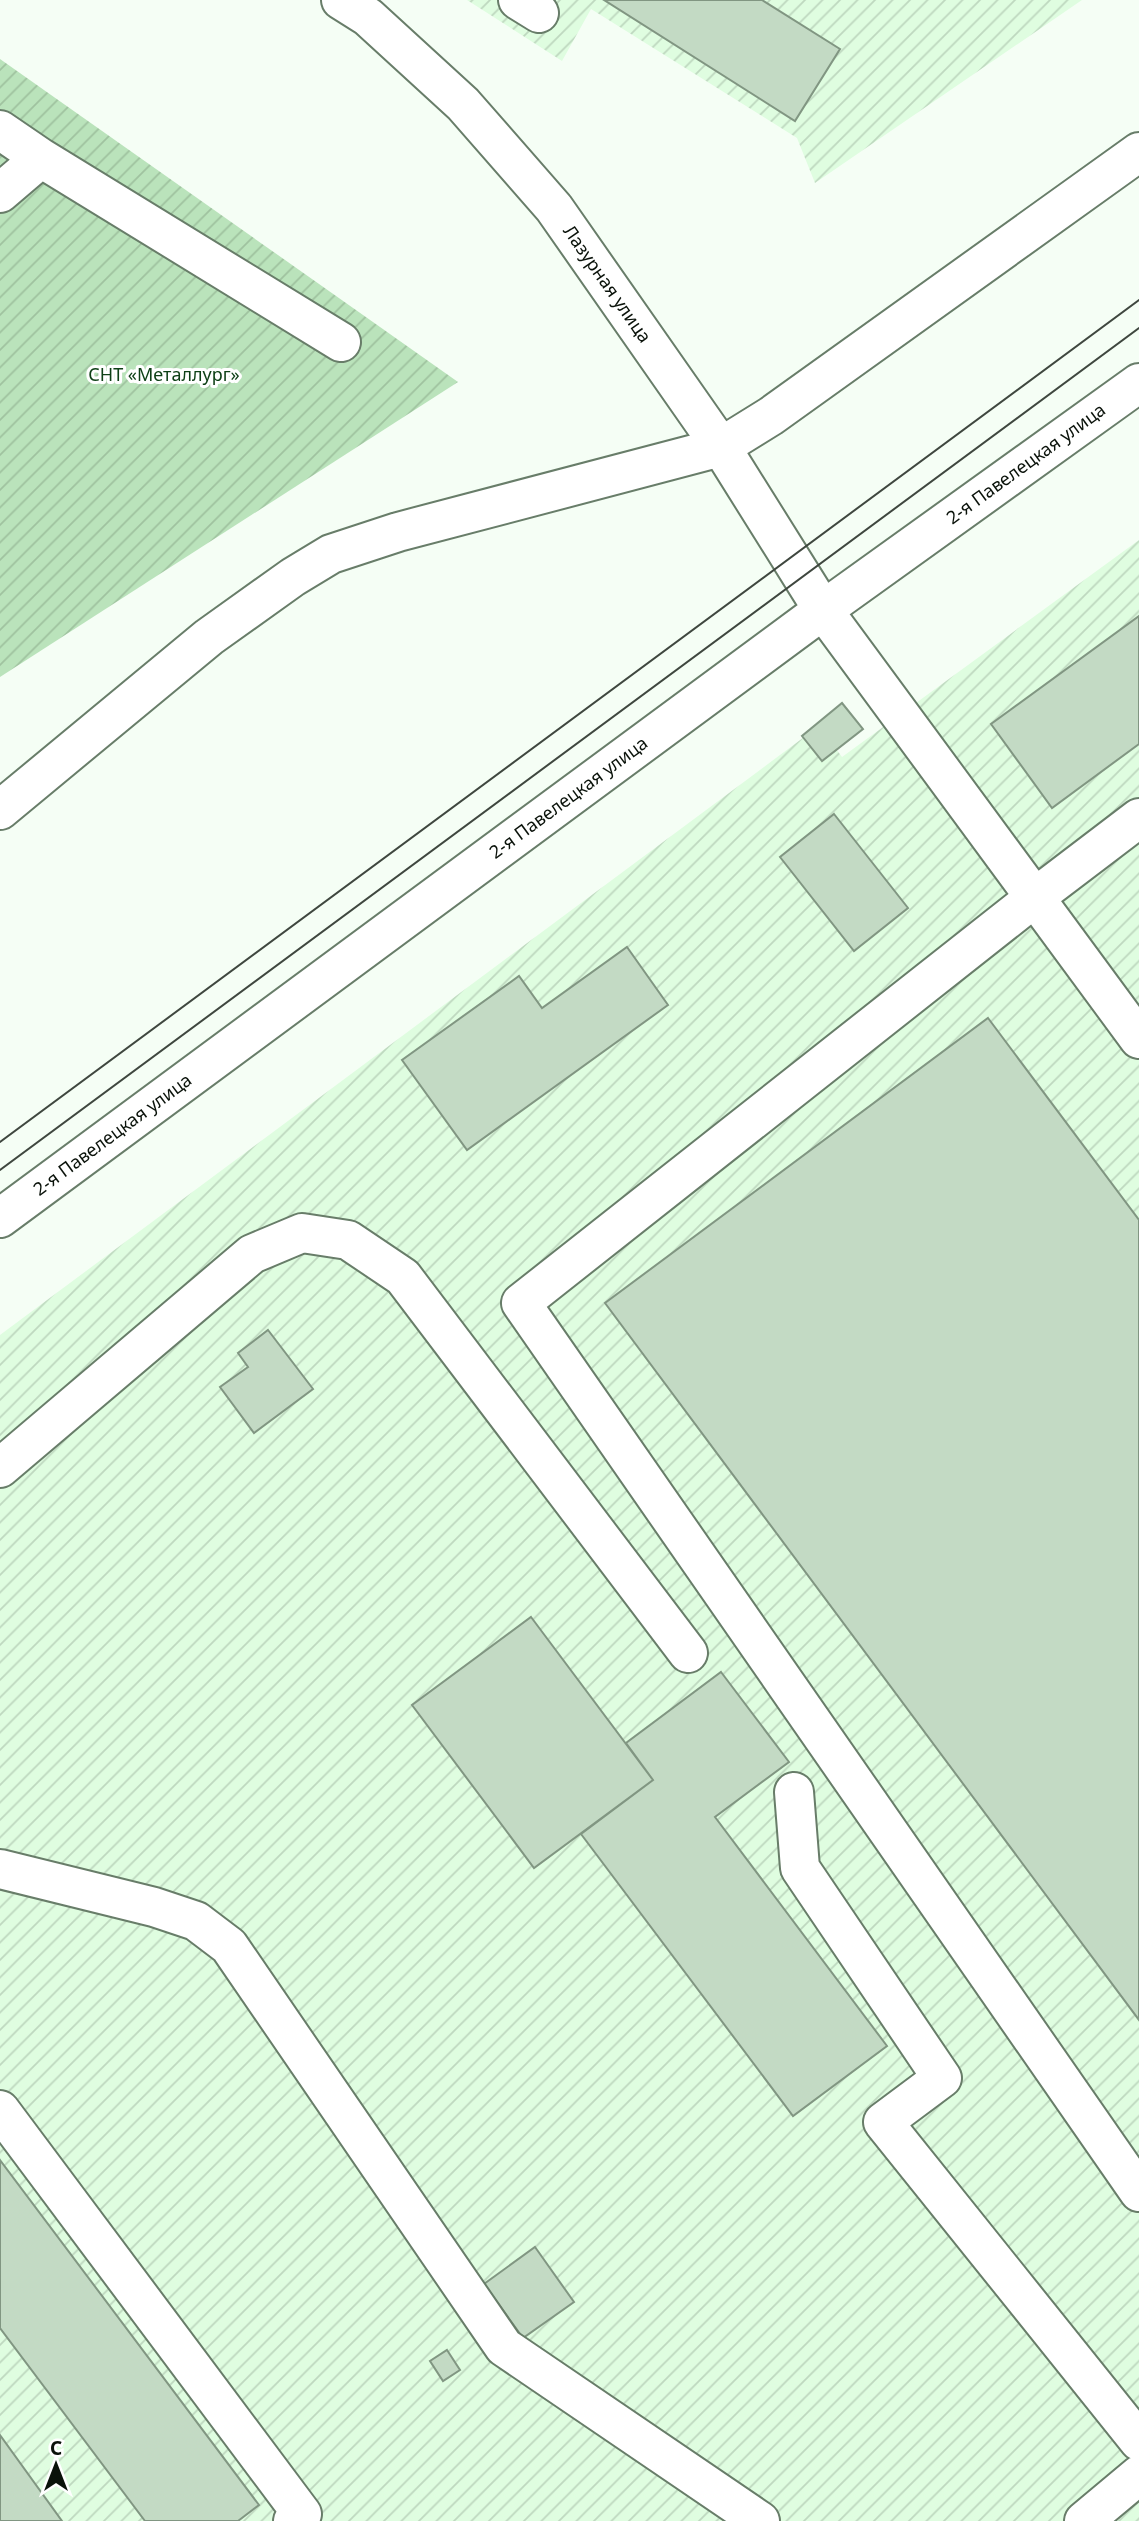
<svg xmlns="http://www.w3.org/2000/svg" width="1139" height="2521" viewBox="0 0 1139 2521" font-family="'Noto Sans',sans-serif">
	<defs>
		<pattern id="industrial-furrows" width="10" height="10" patternUnits="userSpaceOnUse" patternTransform="scale(1.75)"><rect width="10" height="10" fill="#dffde0"/><path d="M-1 1l2-2M0 10L10 0M9 11l2-2" fill="none" stroke="#bed8bf"/></pattern>
		<pattern id="garden-furrows" width="10" height="10" patternUnits="userSpaceOnUse" patternTransform="scale(1.75)"><rect width="10" height="10" fill="#bae3bb"/><path d="M-1 1l2-2M0 10L10 0M9 11l2-2" fill="none" stroke="#9fc29f"/></pattern>
	</defs>
	<rect width="100%" height="100%" fill="#f5fef5"/>
	<!-- industrial -->
	<path fill="url(#industrial-furrows)" d="M467 0H1082L815 183 797 138 591 9 562 61Z
		M1139 540V2521H0V1335L819 726 842 757Z"/>
	<!-- garden -->
	<path fill="url(#garden-furrows)" d="M0 59 458 382 0 677Z"/>
	<!-- building -->
	<path fill="#c3dac4" stroke="#819682" stroke-width="2" d="M604 0H762L840 49 795 121Z
		M1139 616V744L1052 808 991 724Z
		M842 703 863 729 822 761 802 736Z
		M834 814 908 908 854 951 780 857Z
		M627 947 668 1005 467 1150 402 1060 519 976 542 1008Z
		M988 1018 1139 1220V2020L605 1303Z
		M268 1330 313 1389 254 1433 220 1387 248 1367 238 1353Z
		M531 1617 653 1780 534 1868 412 1705Z
		M721 1672 789 1762 715 1817 887 2046 793 2116 581 1834 653 1780 626 1743Z
		M0 2160 259 2505 238 2521H145L0 2328Z
		M535 2247 574 2302 523 2338 484 2284Z
		M447 2350 460 2370 443 2381 430 2361Z
		M0 2435 62 2521H0Z"/>
	<g fill="none" stroke-linecap="round" stroke-linejoin="round">
		<!-- minor casing -->
		<g stroke="#687d69" stroke-width="42">
			<path id="minor" d="M518 0 539 13
				M0 130 41 158 341 342
				M0 193 41 158
				M1139 383 823 610 1139 1039
				M0 810 209 637 293 577 331 554 398 532 721 447 771 416 1139 152
				M1139 818 1034 898 521 1303 1139 2192
				M0 1468 252 1254 302 1233 348 1240 403 1277 688 1653
				M794 1792 800 1868 942 2078 883 2122 1139 2441
				M0 1869 154 1907 196 1921 229 1946 504 2347 760 2521
				M0 2110 302 2514 293 2521
				M1084 2521 1139 2475"/>
		</g>
		<!-- major casing -->
		<g stroke="#687d69" stroke-width="42">
			<g id="major">
				<path id="s1" d="M0 1218 823 610 721 447 554 208 463 104 368 17 341 0"/>
			</g>
		</g>
		<!-- minor -->
		<use href="#minor" stroke="#fff" stroke-width="38"/>
		<!-- major -->
		<use href="#major" stroke="#fff" stroke-width="38"/>
		<!-- tram -->
		<path stroke="#3f473f" stroke-width="2" d="M0 1142 1139 300
			M0 1170 1139 328"/>
	</g>
	<g text-anchor="middle" stroke-width="6" stroke-linejoin="round" paint-order="stroke">
		<!-- street labels -->
		<g font-size="18" fill="#0a120a" stroke="#fff">
			<text transform="translate(607 284) rotate(55)" y="6">Лазурная улица</text>
			<text transform="translate(1026 464) rotate(-36)" y="6">2-я Павелецкая улица</text>
			<text dy="6" stroke="none"><textPath href="#s1" startOffset="707">2-я Павелецкая улица</textPath></text>
			<text dy="6" stroke="none"><textPath href="#s1" startOffset="140">2-я Павелецкая улица</textPath></text>
		</g>
		<!-- park labels -->
		<g font-size="18" fill="#0e4016" stroke="#fff">
			<text x="164" y="381">СНТ «Металлург»</text>
		</g>
	</g>
	<!-- north arrow -->
	<g transform="translate(56 2465)" stroke="#ffffff" stroke-width="5" paint-order="stroke">
	<path d="M0-5L12 26L0 18L-12 26Z" fill="#0a120a"/>
	<text y="-10" font-size="19" font-weight="bold" text-anchor="middle" fill="#0a120a">С</text>
	</g>
</svg>
